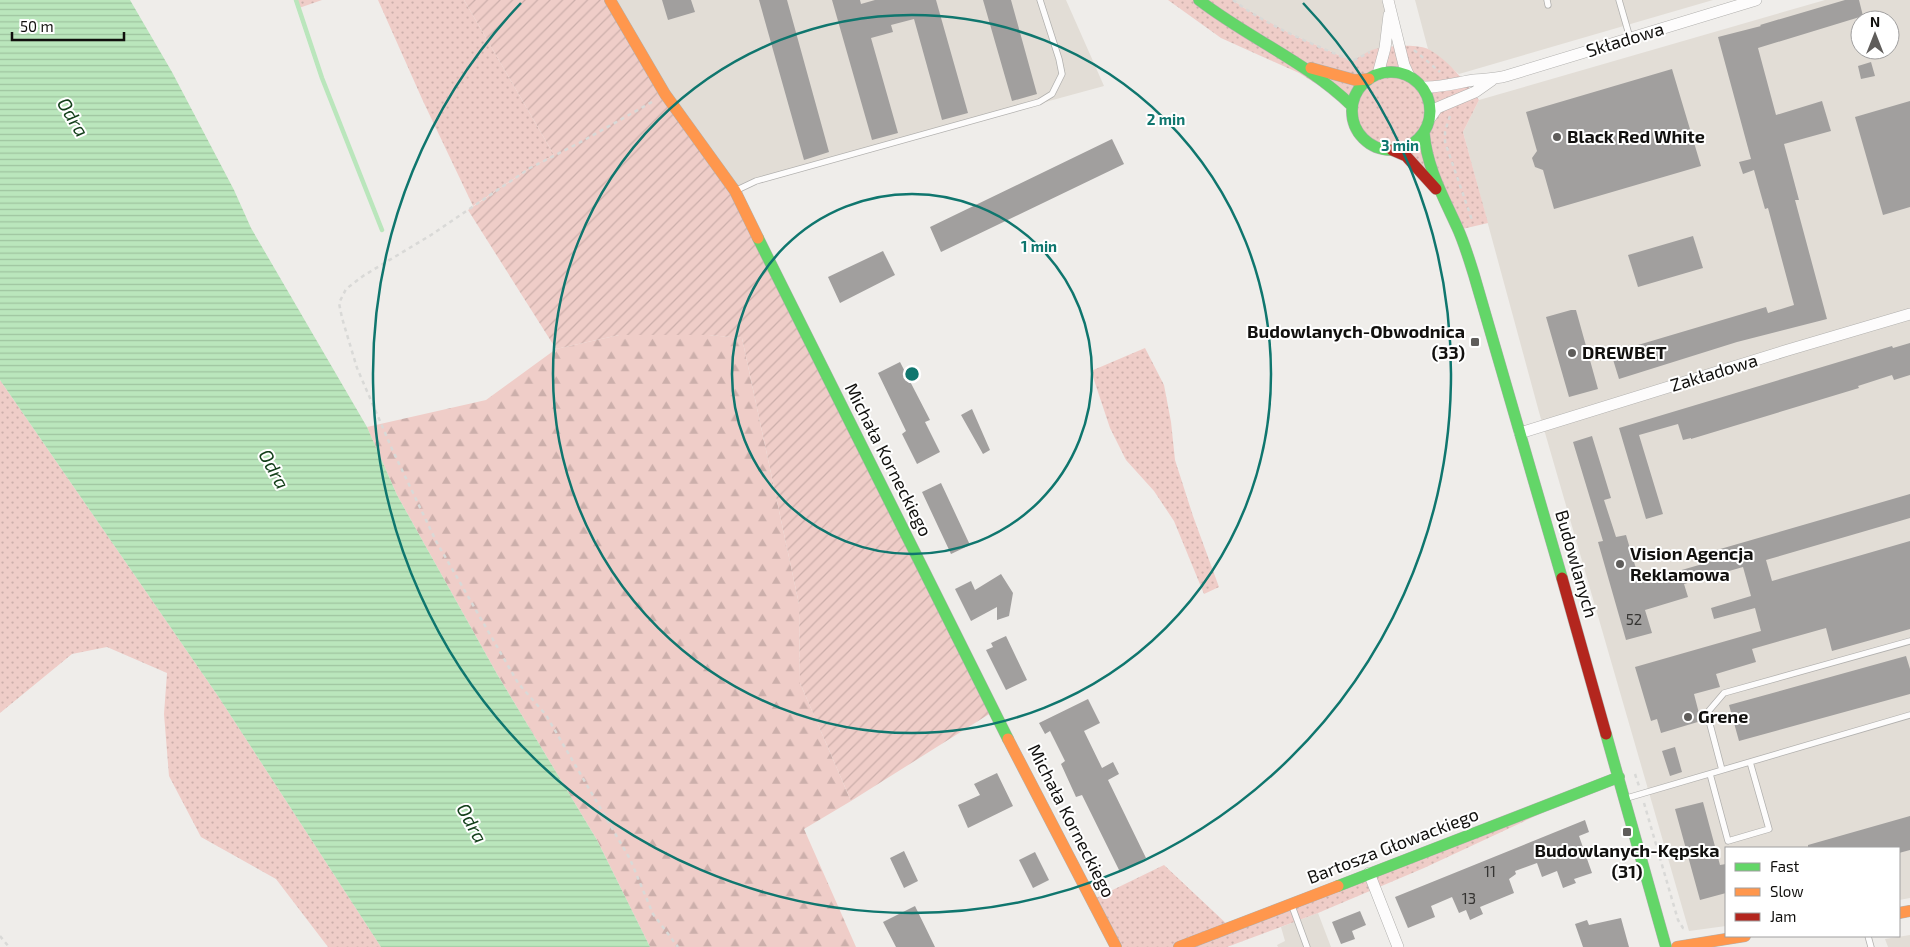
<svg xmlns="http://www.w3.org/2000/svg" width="1910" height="947" viewBox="0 0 1910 947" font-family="'Exo 2',sans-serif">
	<defs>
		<pattern id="grass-dots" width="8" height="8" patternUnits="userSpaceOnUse" patternTransform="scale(1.25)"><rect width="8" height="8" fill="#efcdc8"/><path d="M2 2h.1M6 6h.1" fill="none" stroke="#ccafab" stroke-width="1.8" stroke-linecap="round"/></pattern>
		<pattern id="forest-firs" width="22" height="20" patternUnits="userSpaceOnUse" patternTransform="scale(1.25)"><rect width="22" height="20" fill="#efcdc8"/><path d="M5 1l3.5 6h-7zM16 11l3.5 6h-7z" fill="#ccafab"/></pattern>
		<pattern id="garden-furrows" width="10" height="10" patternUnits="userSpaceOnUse" patternTransform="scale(1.25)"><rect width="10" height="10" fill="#efcdc8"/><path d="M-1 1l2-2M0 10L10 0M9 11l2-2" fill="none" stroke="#ccafab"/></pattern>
		<pattern id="water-rules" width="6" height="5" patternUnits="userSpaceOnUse" patternTransform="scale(1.25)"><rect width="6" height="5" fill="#bae6bc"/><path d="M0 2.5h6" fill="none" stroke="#9fc4a0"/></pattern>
	</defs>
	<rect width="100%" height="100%" fill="#efedea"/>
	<!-- built -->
	<path fill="#e2ddd6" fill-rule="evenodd" d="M610 0H1066L1104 86 756 181 735 191Z
		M1233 0H1388L1385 48 1373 50 1352 61 1291 34 1244 8Z
		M1415 0H1713L1459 74 1428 49Z
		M1825 0H1910V898L1899 900V848H1726V926L1689 931 1539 412 1463 132 1479 100ZM1860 20H1890V50H1860Z
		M1318 913 1331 947H1278L1277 945 1285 941 1281 927Z
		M1910 935V947H1888L1885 939Z"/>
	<!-- grass -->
	<path fill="url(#grass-dots)" d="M296 0H322L299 8Z
		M378 0H464L554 155 530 168 473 206 423 101Z
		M1168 0H1233L1244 8 1291 34 1352 61C1358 58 1365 53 1372 50 1385 46 1418 43 1430 50 1450 62 1465 82 1479 100L1463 132 1488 223 1458 230 1440 195 1393 150 1381 149 1371 145 1362 137 1356 128 1352 117V106L1299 73 1221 38Z
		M1145 348 1164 385 1171 422 1175 460 1193 516 1219 587 1204 594 1174 521 1154 491 1126 460 1110 428 1091 371Z
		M0 380 218 696 381 947H328L276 879 201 837 169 776 164 714 167 673 107 647 72 654 0 713Z
		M1619 777 1424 868 1318 913 1227 947H1116L1092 900 1164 865 1230 927Z"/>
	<!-- forest -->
	<path fill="url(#forest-firs)" d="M619 335H708L742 338 799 604 800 683 851 801 804 829 856 947H650L597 840 497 674 397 495 367 427 486 400 556 349Z"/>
	<!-- garden -->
	<path fill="url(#garden-furrows)" d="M464 0H610L735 191 994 711 851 801 800 683 799 604 742 338 708 335H619L556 349 468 210 530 168 554 155Z"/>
	<!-- water -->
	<path fill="url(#water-rules)" d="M0 0H130L172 72 234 190 251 228 367 427 397 495 497 674 597 840 650 947H381L218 696 0 380Z"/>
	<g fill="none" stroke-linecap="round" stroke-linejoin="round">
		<!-- stream -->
		<path stroke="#bae6bc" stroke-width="4.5" d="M296 0 322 78 382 230"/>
	</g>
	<!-- building -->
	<path fill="#a19f9e" d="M662 0H691L695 12 668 20Z
		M759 0H787L829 152 804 160Z
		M832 0H860L861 4 875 0H936L968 113 942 120 914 19 891 25 893 32 871 38 898 133 872 140Z
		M983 0H1011L1037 94 1012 101Z
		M1845 0H1859L1863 16 1758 48 1776 115 1822 101 1831 131 1784 144 1799 200H1795L1827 319 1737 342 1619 379 1611 353 1766 307 1768 313 1794 305 1768 208 1765 209 1754 170 1743 174 1739 162 1751 159 1718 37 1761 26 1760 25Z
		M1871 62 1875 76 1861 79 1858 66Z
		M1672 69 1701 166 1554 209 1543 170 1535 167 1532 158 1537 151 1526 112Z
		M1910 101V207L1883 215 1855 117Z
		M1112 139 1124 164 941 252 930 227Z
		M1693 236 1703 268 1638 287 1628 255Z
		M883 251 895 275 840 303 828 277Z
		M1571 310H1576L1598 389 1569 397 1546 317Z
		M1910 343V375L1894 380 1892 375 1858 386 1859 388 1691 439V438L1683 440 1678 424 1639 435 1663 514 1646 519 1619 428 1892 346 1893 348Z
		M900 362 930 420 925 422 940 452 917 464 902 434 906 431 878 373Z
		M972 409 990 450 983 454 961 415Z
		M1592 436 1611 498 1604 500 1616 537 1626 535 1640 582 1699 565 1696 556 1910 494V518L1766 560 1772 581 1910 541V629L1832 651 1826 628 1752 649 1756 662 1716 674 1720 687 1694 694 1701 721 1661 733 1657 719 1651 721 1635 667 1761 631 1755 608 1714 619 1711 608 1751 596 1743 567 1684 584 1688 597 1645 610 1652 633 1626 640 1598 542 1603 541 1573 442Z
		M941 483 970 545 951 554 922 492Z
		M1001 574 1013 593 1009 616 997 620V607L971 621 955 589 971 581 975 590Z
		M1006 636 1027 680 1006 690 986 650 993 647 991 643Z
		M1906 656 1910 669V694L1739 741 1729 705Z
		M1088 699 1100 723 1084 731 1102 768 1113 762 1119 774 1108 780 1146 858 1120 872 1082 795 1076 797 1061 764 1065 761 1050 731 1045 734 1039 723Z
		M1675 747 1682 772 1670 776 1662 751Z
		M997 773 1013 806 968 828 958 805 980 795 974 784Z
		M1703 802 1720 865 1726 864V893L1700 900 1675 809Z
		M1910 816V850L1899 853V848H1808V845Z
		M1585 820 1589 832 1579 836 1592 873 1574 879 1576 883 1563 888 1557 871 1542 877 1537 863 1515 871 1516 874 1509 879 1514 893 1480 907 1483 914 1470 920 1466 910 1459 913 1452 897 1431 906 1435 917 1408 928 1395 897Z
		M904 851 918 881 904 888 890 858Z
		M1035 852 1049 880 1033 888 1019 860Z
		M915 906 935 947H896L883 922Z
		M1360 911 1366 925 1352 931 1355 939 1341 944 1332 922Z
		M1621 918 1629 947H1583L1575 924 1587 920 1589 925Z"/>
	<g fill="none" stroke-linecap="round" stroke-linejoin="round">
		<!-- lane casing -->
		<g stroke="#b1b0ae" stroke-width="7">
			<path id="lane" d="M1547 0 1548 5
				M1619 0 1630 38
				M737 190 756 181 1039 102 1052 94 1062 74 1059 59 1040 0
				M1722 770 1707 713 1724 693 1910 641
				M1710 774 1728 841 1769 829 1750 762
				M1627 798 1910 715
				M1292 906 1307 947
				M1868 936 1871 947"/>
		</g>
		<!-- street casing -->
		<g stroke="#b1b0ae" stroke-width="12">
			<path id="street" d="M1388 0 1404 65 1409 76
				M1378 74 1385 48 1389 15
				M1422 87C1440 88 1456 83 1474 80 1485 79 1495 79 1506 76L1756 0
				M1430 118 1437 108 1475 92 1492 80
				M1520 433 1788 350 1910 314
				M1369 873 1398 947"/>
		</g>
		<!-- fast casing -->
		<g stroke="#b1b0ae" stroke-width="12">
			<path id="fast" d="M1199 0C1248 38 1307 62 1352 106
				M1352 111a39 39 0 1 1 78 0a39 39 0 1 1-78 0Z
				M1424 133C1427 168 1443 196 1457 227 1464 242 1469 259 1474 275L1562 578
				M758 238 1008 739
				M1606 734 1666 947
				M1338 886 1619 777"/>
		</g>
		<!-- slow casing -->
		<g stroke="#b1b0ae" stroke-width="12">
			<path id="slow" d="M610 0 665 94 735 191 758 238
				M1311 68 1355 80 1369 79
				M1008 739 1116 947
				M1899 913 1910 911
				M1179 947 1338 886
				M1677 947 1745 936"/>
		</g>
		<!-- jam casing -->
		<g stroke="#b1b0ae" stroke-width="12">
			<path id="jam" d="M1392 150 1406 156 1436 189
				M1562 578 1606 734"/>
		</g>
		<!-- path -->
		<path stroke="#d9d9d7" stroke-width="2.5" stroke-dasharray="4 4" stroke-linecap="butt" d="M1233 0C1269 27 1311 43 1352 61L1370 52
			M1414 50 1440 72
			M652 102 579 143 530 168 431 235 363 276 346 289 339 303 342 318 357 368 392 449 436 541 518 683 546 715 630 859 653 914 678 947
			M1450 116 1445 131V142L1472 220
			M1635 774 1639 786
			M1644 803 1678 920 1683 928 1686 929
			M0 936 9 947"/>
		<!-- lane -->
		<use href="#lane" stroke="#fdfcfc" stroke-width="5.5"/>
		<!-- street -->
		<use href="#street" stroke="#fdfcfc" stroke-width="11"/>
		<!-- fast -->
		<use href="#fast" stroke="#63d668" stroke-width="11"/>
		<!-- slow -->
		<use href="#slow" stroke="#ff974d" stroke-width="11"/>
		<!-- jam -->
		<use href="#jam" stroke="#b3261e" stroke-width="11"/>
	</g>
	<!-- distance rings -->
	<g fill="none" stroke="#0f766e" stroke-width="2.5">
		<circle cx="912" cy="374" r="180"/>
		<circle cx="912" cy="374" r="359"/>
		<path d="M1303 3A539 539 0 1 1 521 3"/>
	</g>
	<!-- markers -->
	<g fill="#5f5d5b" stroke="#fff" stroke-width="2">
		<circle cx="1557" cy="137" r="5"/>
		<rect x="1470" y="337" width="10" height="10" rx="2.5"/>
		<circle cx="1572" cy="353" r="5"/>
		<circle cx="1620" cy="564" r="5"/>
		<circle cx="1688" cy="717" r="5"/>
		<rect x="1622" y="827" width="10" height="10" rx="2.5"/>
	</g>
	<g text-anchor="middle" stroke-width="4" stroke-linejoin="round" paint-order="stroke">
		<!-- number labels -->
		<g font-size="15" fill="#353432">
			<text x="1634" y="625">52</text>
			<text x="1490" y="877">11</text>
			<text x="1469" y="904">13</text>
		</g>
		<!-- street labels -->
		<g font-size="18" fill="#11100e" stroke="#fff">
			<text transform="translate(1625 40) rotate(-17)" y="6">Składowa</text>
			<text transform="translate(1714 373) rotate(-17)" y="6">Zakładowa</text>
			<text transform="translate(888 460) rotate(63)" y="6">Michała Korneckiego</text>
			<text transform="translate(1576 564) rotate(74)" y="6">Budowlanych</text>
			<text transform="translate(1071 821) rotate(63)" y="6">Michała Korneckiego</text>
			<text transform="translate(1393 846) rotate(-21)" y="6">Bartosza Głowackiego</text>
		</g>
		<!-- poi labels -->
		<g font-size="18" font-weight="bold" fill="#11100e" stroke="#fff" text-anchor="start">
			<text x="1567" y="143">Black Red White</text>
			<text x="1465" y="338" text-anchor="end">Budowlanych-Obwodnica<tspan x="1465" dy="21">(33)</tspan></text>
			<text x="1582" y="359">DREWBET</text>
			<text x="1630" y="560">Vision Agencja<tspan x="1630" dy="21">Reklamowa</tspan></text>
			<text x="1698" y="723">Grene</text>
			<text x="1627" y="857" text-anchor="middle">Budowlanych-Kępska<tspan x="1627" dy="21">(31)</tspan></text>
		</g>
		<!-- water labels -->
		<g font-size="19" font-style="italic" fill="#14401b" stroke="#fff">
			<text transform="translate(73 117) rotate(59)" y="7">Odra</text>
			<text transform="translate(274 469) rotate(61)" y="7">Odra</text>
			<text transform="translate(472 823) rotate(61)" y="7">Odra</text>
		</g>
	</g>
	<circle cx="912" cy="374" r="8" fill="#0f766e" stroke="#fff" stroke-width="2.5"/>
	<g font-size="15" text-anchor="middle" font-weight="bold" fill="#0f766e" stroke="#fff" stroke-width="4" stroke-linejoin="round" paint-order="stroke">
		<text x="1166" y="125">2 min</text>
		<text x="1400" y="151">3 min</text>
		<text x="1039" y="252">1 min</text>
	</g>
	<!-- legend -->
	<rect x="1725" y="847" width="175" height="90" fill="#ffffff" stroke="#a09f9f"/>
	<rect x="1735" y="863" width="25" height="8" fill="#63d668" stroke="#a09f9f"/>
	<text x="1770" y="872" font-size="15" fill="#11100e">Fast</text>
	<rect x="1735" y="888" width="25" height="8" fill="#ff974d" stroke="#a09f9f"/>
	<text x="1770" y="897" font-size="15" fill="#11100e">Slow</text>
	<rect x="1735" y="913" width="25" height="8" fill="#b3261e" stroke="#a09f9f"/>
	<text x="1770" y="922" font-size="15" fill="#11100e">Jam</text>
	<!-- north arrow -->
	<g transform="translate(1875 35)"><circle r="24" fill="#ffffff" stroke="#a09f9f"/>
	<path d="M0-4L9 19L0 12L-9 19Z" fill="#5f5d5b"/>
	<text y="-8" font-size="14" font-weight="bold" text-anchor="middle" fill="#11100e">N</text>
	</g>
	<!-- scale -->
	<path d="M12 32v8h112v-8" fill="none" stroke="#11100e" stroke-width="2.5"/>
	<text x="20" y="32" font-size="15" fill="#11100e" stroke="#ffffff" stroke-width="4" paint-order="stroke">50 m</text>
</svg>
